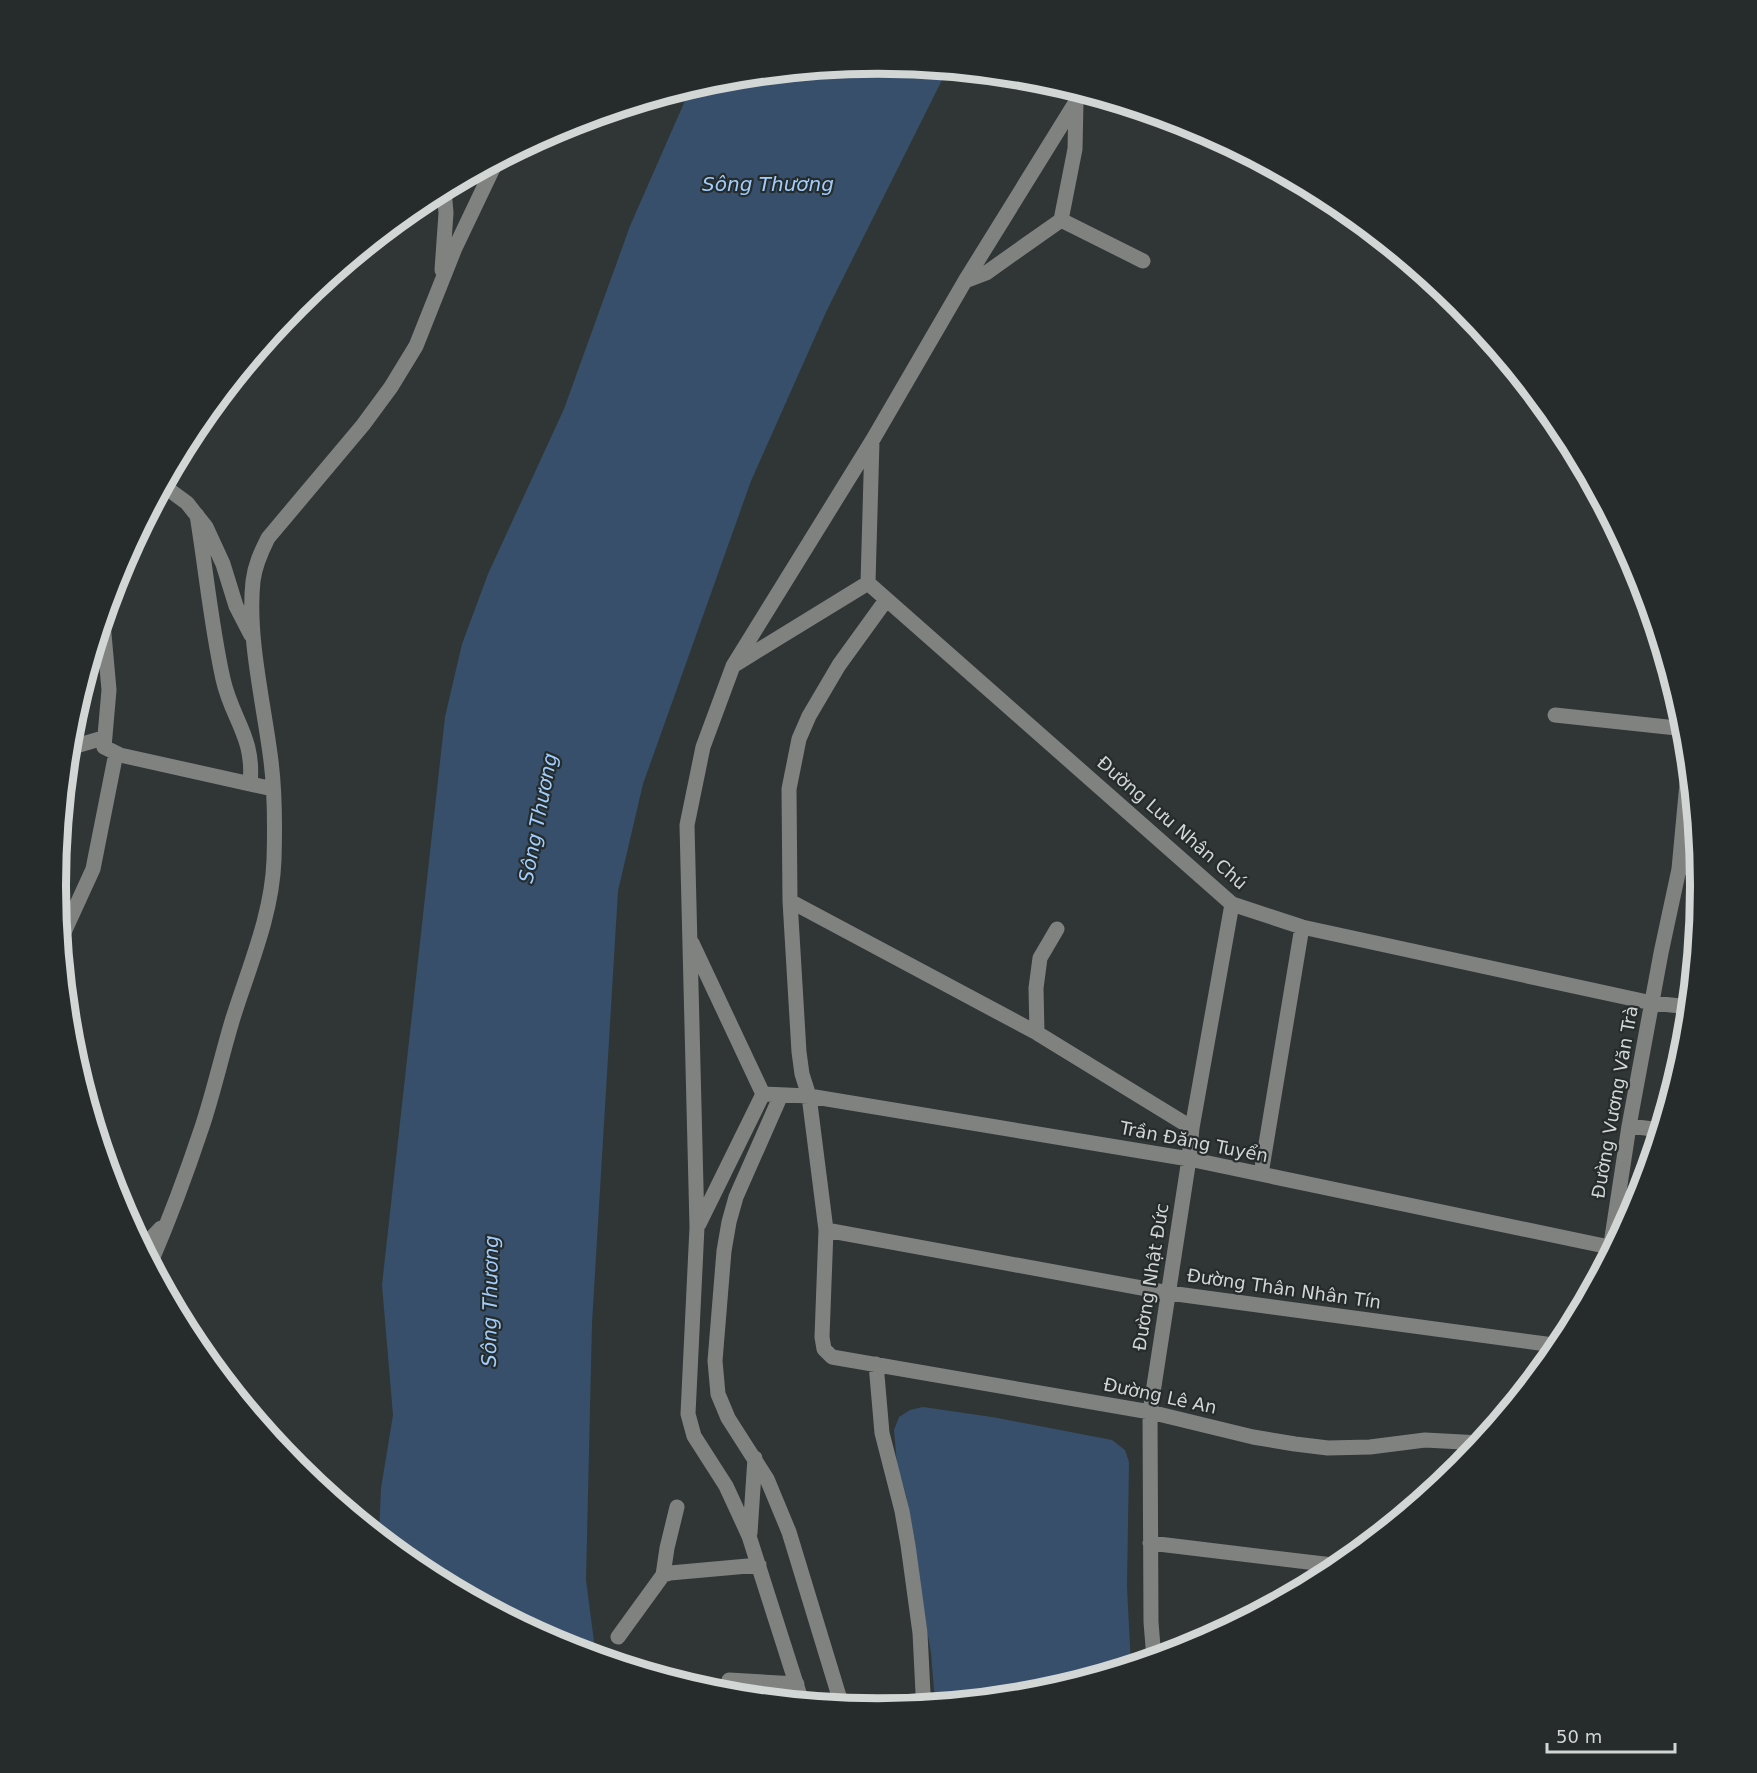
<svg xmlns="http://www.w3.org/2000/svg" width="1757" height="1773" viewBox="0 0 1757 1773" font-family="'DejaVu Sans',sans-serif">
	<rect width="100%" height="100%" fill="#2f3635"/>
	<!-- water -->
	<path fill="#374f6a" d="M879 64 947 70 827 310 751 481 643 784 618 891 592 1323 586 1580 596 1657 563 1647 421 1571 379 1536 381 1488 393 1415 382 1285 445 717 462 644 488 574 564 409 630 226 691 87 718 79Z
		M923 1407 992 1417 1112 1440 1125 1450 1129 1462 1127 1587 1131 1666 1039 1694 937 1704 934 1690 931 1653 920 1589 915 1541 906 1495 897 1464 894 1430 899 1417 910 1410Z"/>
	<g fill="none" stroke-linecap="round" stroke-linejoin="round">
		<!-- minor -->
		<path stroke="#808280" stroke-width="15" d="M1061 220 1075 149 1076 102
			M442 270 446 213 444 190
			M965 281 986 273 1061 220 1143 261
			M164 486 187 503 206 527 223 564 236 606 251 635
			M197 515C206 570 211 625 223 679 232 720 255 737 250 784
			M868 583 1232 904 1302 927 1652 1003 1690 1007
			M886 600 839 665 809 716 799 739 789 789 790 901 799 1052 802 1074 809 1096 826 1230 822 1337 824 1349 832 1357 1150 1412 1253 1437 1295 1444 1328 1448 1370 1447 1425 1440 1481 1443
			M103 623 109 690 104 747 120 755 273 789
			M736 664 868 583 872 441
			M1555 715 1686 729
			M69 748 103 738
			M1679 869 1699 865
			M790 901 1037 1033 1192 1128
			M61 939 93 869 116 753
			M692 943 763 1094 699 1224
			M1037 1033 1036 988 1040 958 1057 929
			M763 1094 809 1096 1189 1159 1614 1248
			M781 1095 736 1197 729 1222 724 1251 715 1361 718 1394 728 1418 767 1479 789 1532 842 1706
			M1629 1126 1661 1130
			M1261 1174 1302 927
			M826 1230 1169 1293 1561 1346
			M143 1247 161 1228
			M1609 1257 1629 1126 1661 953 1679 869 1689 762
			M151 1262C170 1218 187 1172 202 1127 214 1091 222 1054 233 1018 249 967 272 915 274 860 275 828 275 793 271 761 264 704 247 637 253 581 255 565 261 552 268 538L363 425 391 387 416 346 455 248 496 162
			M876 1364 882 1433 902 1511 908 1545 920 1633 923 1693 926 1705
			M750 1533 755 1458
			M1150 1543 1341 1566
			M663 1575 667 1548 677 1507
			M618 1637 663 1575 670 1573 759 1565
			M1154 1659 1151 1622 1150 1412 1189 1159 1192 1128 1232 904
			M729 1680 797 1684
			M802 1702 749 1536 726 1486 694 1436 688 1414 697 1227 687 825 703 747 733 666 872 441 965 281 1082 92"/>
	</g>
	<g text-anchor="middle" stroke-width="4.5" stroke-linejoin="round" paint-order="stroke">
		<!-- street labels -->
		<g font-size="18" fill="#d2d6d5" stroke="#252c2b">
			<text transform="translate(1172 823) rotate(41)" y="6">Đường Lưu Nhân Chú</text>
			<text transform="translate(1615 1102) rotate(-80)" y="6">Đường Vương Văn Trà</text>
			<text transform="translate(1194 1142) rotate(11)" y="6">Trần Đăng Tuyển</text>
			<text transform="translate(1151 1277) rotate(-81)" y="6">Đường Nhật Đức</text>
			<text transform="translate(1284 1289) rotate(8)" y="6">Đường Thân Nhân Tín</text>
			<text transform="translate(1160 1396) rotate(12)" y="6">Đường Lê An</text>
		</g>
		<!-- water labels -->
		<g font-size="20" font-style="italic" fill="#a1cdfe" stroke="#252c2b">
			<text x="768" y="191">Sông Thương</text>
			<text transform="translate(538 818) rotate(-79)" y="7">Sông Thương</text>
			<text transform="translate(490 1301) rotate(-89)" y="7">Sông Thương</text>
		</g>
	</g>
	<!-- crop -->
	<path d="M0 0H1757V1773H0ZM66 886a812 812 0 1 1 1624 0a812 812 0 1 1-1624 0Z" fill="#252c2b" fill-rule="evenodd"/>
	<path fill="none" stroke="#d2d6d5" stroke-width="8" d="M66 886a812 812 0 1 1 1624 0a812 812 0 1 1-1624 0Z"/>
	<!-- scale -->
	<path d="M1547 1743v9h128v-9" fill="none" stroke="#d2d6d5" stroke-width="3"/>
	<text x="1556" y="1743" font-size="18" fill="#d2d6d5" stroke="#252c2b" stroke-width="4.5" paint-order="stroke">50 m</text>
</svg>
